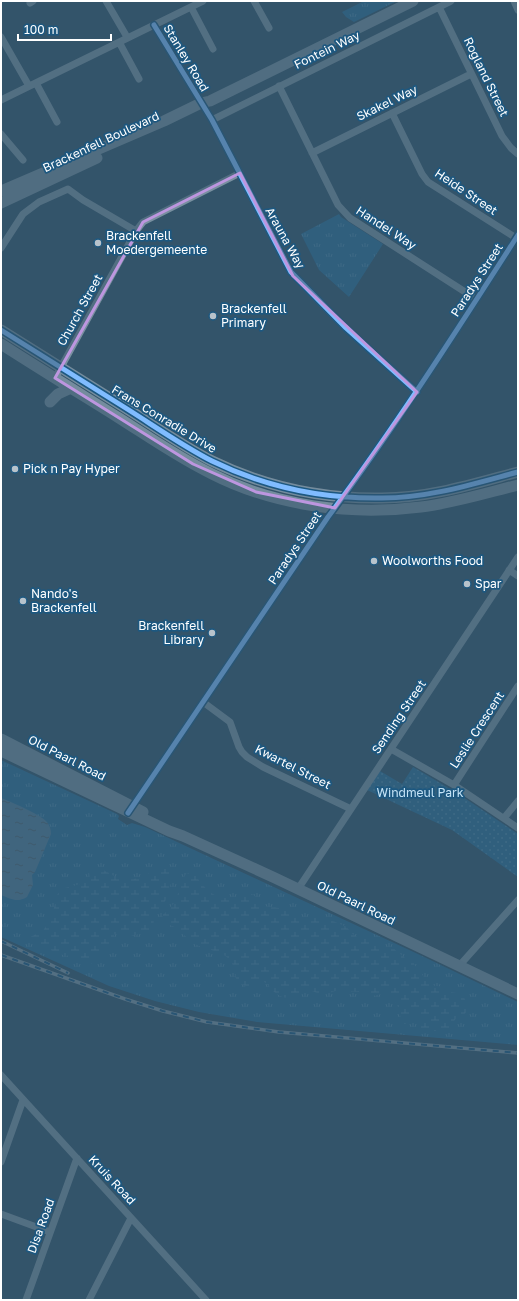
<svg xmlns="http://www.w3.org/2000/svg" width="519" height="1301" viewBox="0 0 519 1301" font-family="'Golos Text',sans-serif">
	<defs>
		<pattern id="grass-tufts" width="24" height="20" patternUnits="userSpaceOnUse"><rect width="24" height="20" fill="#2d6d96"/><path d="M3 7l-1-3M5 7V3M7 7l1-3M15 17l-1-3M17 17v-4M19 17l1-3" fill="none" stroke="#4c83a6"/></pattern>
		<pattern id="wetland-marsh" width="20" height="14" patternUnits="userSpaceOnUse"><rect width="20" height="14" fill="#2d6d96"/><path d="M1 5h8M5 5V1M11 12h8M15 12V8" fill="none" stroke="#4c83a6"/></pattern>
		<pattern id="park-dots" width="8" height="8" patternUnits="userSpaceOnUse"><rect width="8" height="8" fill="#2d6d96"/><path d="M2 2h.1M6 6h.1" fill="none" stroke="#4c83a6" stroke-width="1.8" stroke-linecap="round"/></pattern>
		<pattern id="water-ripples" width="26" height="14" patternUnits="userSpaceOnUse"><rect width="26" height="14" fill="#507a97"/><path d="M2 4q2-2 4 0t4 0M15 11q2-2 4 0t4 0" fill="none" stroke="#4e6372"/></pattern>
	</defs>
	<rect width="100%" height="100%" fill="#33546a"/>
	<!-- grass -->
	<path fill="url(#grass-tufts)" d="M364 1H397L354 22 346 17 342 12Z
		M339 214 341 217 383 244 349 297 319 270 301 234Z
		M1 760 117 814 119 816 118 819 127 825 132 823 145 827 420 955 518 1002V1045L257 1022 199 1012 155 1001 109 986 1 937Z"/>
	<!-- wetland -->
	<path fill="url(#wetland-marsh)" d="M163 867 169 870C175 886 165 905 154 917L153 931 150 937H146L140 933 134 936 120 932 113 935 109 946 104 953 97 955 91 964 87 965H84L69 956 58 954 38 943 31 944 30 937 43 931 52 916 57 895 61 889 88 882 90 879 89 872C105 863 110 878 124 879 142 881 148 872 163 867Z
		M193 872C203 886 212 900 232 898 237 897 242 894 247 892L254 895C264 913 273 904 287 910 292 911 296 916 300 919L308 918 314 915 321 916 347 927 351 933 357 937 372 939 378 941 386 948 394 949 405 958 411 960 430 985 444 987 449 992C461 993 466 996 468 1009L464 1015C456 1017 453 1020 451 1029 440 1032 435 1029 423 1034L420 1027 422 1020 417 1014 410 1016 408 1023 401 1025C401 1014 398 996 384 994 379 994 375 996 371 996 362 995 360 990 350 992L344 988 323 995 309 990C296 999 284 1002 272 990 268 985 266 982 260 980L254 983 248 988C228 979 239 970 229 959 220 950 206 950 195 944 181 936 185 928 165 924L162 918C165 911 170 909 174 903 179 894 180 883 186 874Z"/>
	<!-- park -->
	<path fill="url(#park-dots)" d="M413 767 457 793 518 834V877L452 830 367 790 380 771 402 784Z"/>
	<!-- water -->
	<path fill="url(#water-ripples)" d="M1 798C11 802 40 814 47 822 50 826 51 830 51 834L35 872 32 875 33 885 27 897C17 903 11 899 1 895Z"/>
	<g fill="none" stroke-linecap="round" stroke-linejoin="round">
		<!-- street -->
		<path stroke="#7990a0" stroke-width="7" d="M106 1 127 37
			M254 1 269 28
			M514 1 518 10
			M30 3 33 1
			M191 7 213 49
			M439 7 502 136 511 148 518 154
			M154 25 212 120 291 272 346 328 417 392
			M1 37 29 86
			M119 42 139 79
			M36 83 57 122
			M279 86 338 205 350 218 476 299
			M1 100 203 1
			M392 113 422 174 428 182 516 238
			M212 120 451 1
			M1 134 23 160
			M312 153 471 74
			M1 248 23 214 39 202 68 189 83 200 136 231
			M55 378 136 231 143 222 240 173
			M509 570 518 576
			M203 702 230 722 239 747 242 752 247 757 263 767 351 809
			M391 749 454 785 518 828
			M454 785 518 686
			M130 810 328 517C396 426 457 330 518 235
			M504 818 518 801
			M298 889 518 557
			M459 966 518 900
			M1 1075 206 1300
			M1 1162 23 1100
			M1 1214 50 1232
			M26 1300 77 1158
			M89 1300 131 1218"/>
		<!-- secondary -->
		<path stroke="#748c9d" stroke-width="11" d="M1 191 164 121 201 103 210 101 413 1
			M1 203 97 158
			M1 330C42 356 83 381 124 407 153 425 181 445 212 461 265 487 323 499 382 498 429 498 473 484 518 472
			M1 344C40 369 79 393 119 418 149 437 179 458 212 474 275 506 351 516 421 507 454 503 486 493 518 485
			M50 402 58 394 71 388
			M1 739 143 812
			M1 751 169 831 183 836 275 878 518 994"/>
		<!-- rail casing -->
		<g stroke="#7a90a0" stroke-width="3.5">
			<path id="rail" d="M1 941 68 973
				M1 955 125 999 163 1011 207 1022 279 1032 518 1053"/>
		</g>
		<!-- rail -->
		<use href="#rail" stroke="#1d5880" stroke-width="2" stroke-dasharray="6" stroke-linecap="butt"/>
		<!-- cycleway casing -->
		<g stroke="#1d5880" stroke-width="8">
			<path id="cycleway" d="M154 25 212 120 291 272 346 328 417 392
				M1 330C42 356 83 381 124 407 153 425 181 445 212 461 265 487 323 499 382 498 429 498 473 484 518 472
				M128 813 328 517C396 426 457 330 518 235"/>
		</g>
		<!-- cycleway -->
		<use href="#cycleway" stroke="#80bcff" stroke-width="5"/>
	</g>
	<!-- marked area -->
	<path d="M0 0H519V1301H0ZM240 173 293 276 417 392 335 508 256 492 193 464 55 378 143 222Z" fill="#33546a" fill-opacity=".55" fill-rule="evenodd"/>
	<path fill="none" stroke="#bd96df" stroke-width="3" stroke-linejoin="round" d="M240 173 293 276 417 392 335 508 256 492 193 464 55 378 143 222Z"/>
	<!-- markers -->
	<g fill="#b8c3cb" stroke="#1d5880" stroke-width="1.5">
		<circle cx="98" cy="243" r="4"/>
		<circle cx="213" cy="316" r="4"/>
		<circle cx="15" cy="469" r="4"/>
		<circle cx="374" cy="561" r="4"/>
		<circle cx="467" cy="584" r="4"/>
		<circle cx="23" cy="601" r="4"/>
		<circle cx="212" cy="633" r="4"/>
	</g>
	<g text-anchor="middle" stroke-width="3.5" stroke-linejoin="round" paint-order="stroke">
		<!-- street labels -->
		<g font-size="12" fill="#fff" stroke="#1d5880">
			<text transform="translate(327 50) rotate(-26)" y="4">Fontein Way</text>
			<text transform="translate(186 58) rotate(59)" y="4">Stanley Road</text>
			<text transform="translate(486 77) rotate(64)" y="4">Rogland Street</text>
			<text transform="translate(387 103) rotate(-26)" y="4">Skakel Way</text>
			<text transform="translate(101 142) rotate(-25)" y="4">Brackenfell Boulevard</text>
			<text transform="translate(466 192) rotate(34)" y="4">Heide Street</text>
			<text transform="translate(386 228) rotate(33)" y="4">Handel Way</text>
			<text transform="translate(285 238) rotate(61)" y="4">Arauna Way</text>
			<text transform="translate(477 280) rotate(-57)" y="4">Paradys Street</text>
			<text transform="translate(80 310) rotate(-61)" y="4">Church Street</text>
			<text transform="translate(164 419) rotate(31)" y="4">Frans Conradie Drive</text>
			<text transform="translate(295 548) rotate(-56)" y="4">Paradys Street</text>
			<text transform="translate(399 717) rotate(-56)" y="4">Sending Street</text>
			<text transform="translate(477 730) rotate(-57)" y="4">Leslie Crescent</text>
			<text transform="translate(67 758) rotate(27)" y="4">Old Paarl Road</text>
			<text transform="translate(293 767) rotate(27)" y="4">Kwartel Street</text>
			<text transform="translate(356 903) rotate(26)" y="4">Old Paarl Road</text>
			<text transform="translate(112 1180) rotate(47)" y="4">Kruis Road</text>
			<text transform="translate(41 1226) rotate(-70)" y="4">Disa Road</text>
		</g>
		<!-- poi labels -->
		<g font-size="12" fill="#fff" stroke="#1d5880" text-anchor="start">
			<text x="106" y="240">Brackenfell<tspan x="106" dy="14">Moedergemeente</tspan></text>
			<text x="221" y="313">Brackenfell<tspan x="221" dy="14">Primary</tspan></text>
			<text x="23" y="473">Pick n Pay Hyper</text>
			<text x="382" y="565">Woolworths Food</text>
			<text x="475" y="588">Spar</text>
			<text x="31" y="598">Nando's<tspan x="31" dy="14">Brackenfell</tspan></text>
			<text x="204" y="630" text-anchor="end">Brackenfell<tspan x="204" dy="14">Library</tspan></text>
		</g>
		<!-- park labels -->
		<g font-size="12" fill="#c5e4f7" stroke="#1d5880">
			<text x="420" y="797">Windmeul Park</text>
		</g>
	</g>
	<!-- border -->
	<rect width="519" height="1301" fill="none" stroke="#ffffff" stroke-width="4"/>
	<!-- scale -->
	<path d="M18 34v6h93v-6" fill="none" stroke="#ffffff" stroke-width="2"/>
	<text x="24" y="34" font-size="12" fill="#ffffff" stroke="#1d5880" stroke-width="3" paint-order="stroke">100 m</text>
</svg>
